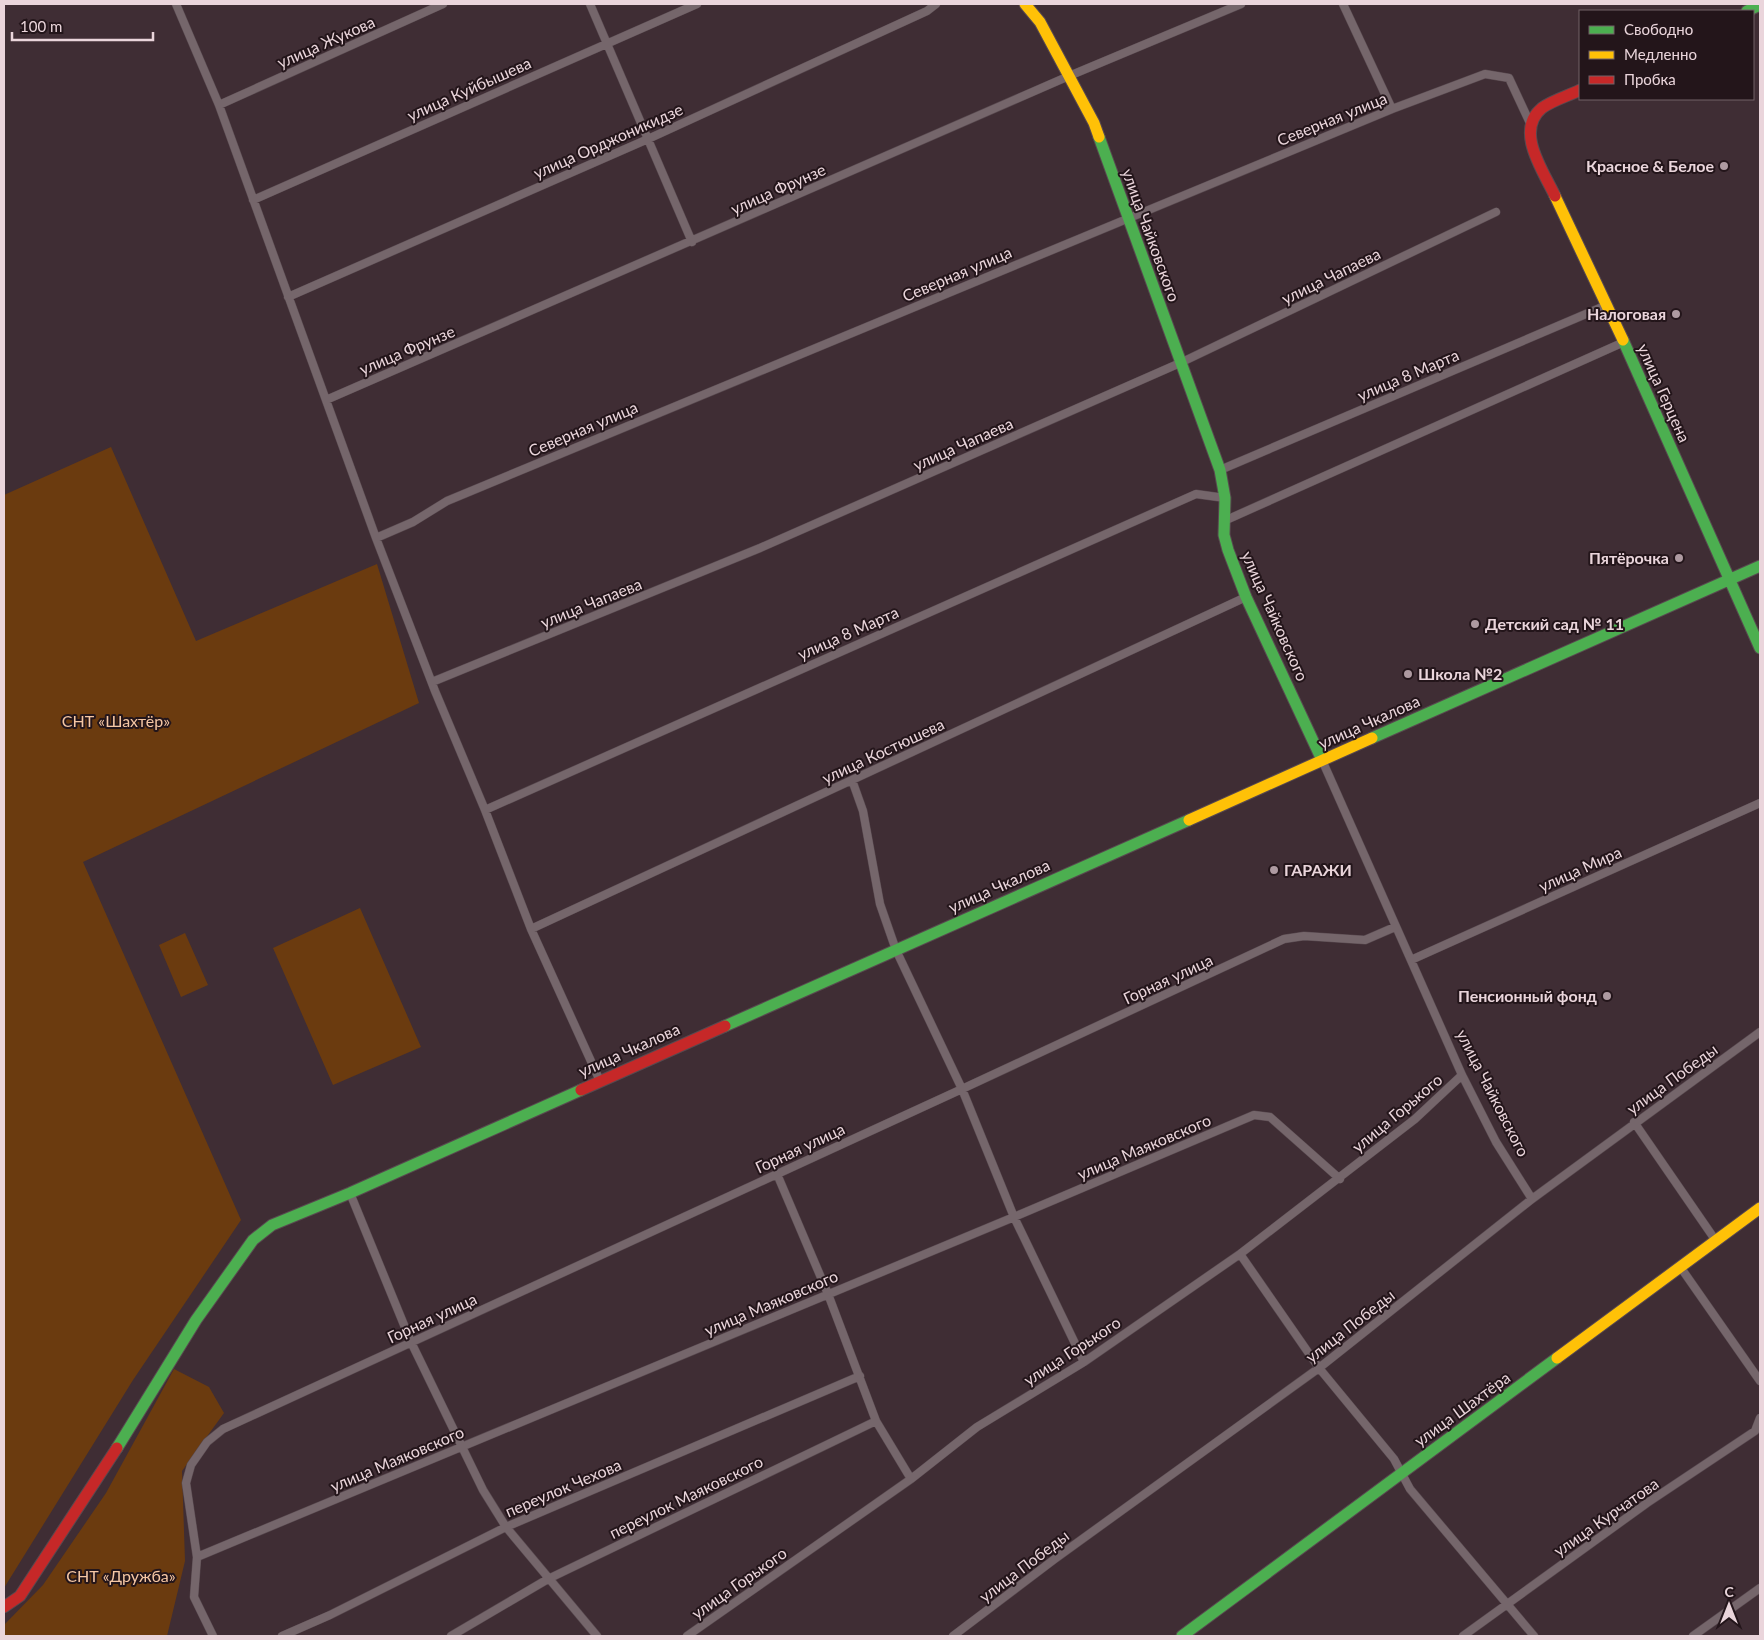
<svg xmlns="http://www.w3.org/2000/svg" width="1764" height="1640" viewBox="0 0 1764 1640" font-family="Lato,sans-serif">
	<rect width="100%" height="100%" fill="#3f2d34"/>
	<!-- green -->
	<path fill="#6b3b0f" d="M111 447 196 641 377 564 419 703 83 862 241 1220 133 1380 4 1588V495Z
		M360 908 421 1047 333 1085 273 948Z
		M185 933 208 985 181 997 159 945Z
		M174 1369 209 1387 224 1413 182 1471 185 1561 167 1636H4V1625L43 1585 106 1493Z"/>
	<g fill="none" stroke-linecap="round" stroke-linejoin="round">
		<!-- street casing -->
		<g stroke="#58494f" stroke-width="9">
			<path id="street" d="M176 4 219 105 376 538 435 691 485 810 531 929 600 1081
				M590 4 692 242
				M1343 4 1392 109
				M219 105 443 4
				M253 200 697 4
				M288 297 648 139 927 11 936 4
				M326 400 1069 76 1241 4
				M1220 470 1607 305
				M1224 521 1624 342
				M376 538 413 522 447 501 1392 109 1485 74 1509 78 1530 123
				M432 682 760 548 1180 363 1496 212
				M1322 760 1462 1075 1496 1142 1532 1199
				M852 780 863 811 880 904 896 950 962 1089 1014 1217 1084 1362
				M485 810 1196 494 1225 498
				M531 929 1246 597
				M1411 960 1760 803
				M1634 1122 1716 1241
				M777 1174 828 1294 876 1421
				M350 1193 411 1342 483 1490 506 1527 597 1636
				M1240 1254 1319 1368 1394 1459 1410 1489 1534 1636
				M1681 1268 1760 1381
				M197 1557 1014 1217 1254 1115 1270 1117 1340 1179
				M213 1636 194 1597 197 1557 186 1483 191 1465 207 1442 223 1429 962 1089 1284 939 1304 936 1365 940 1395 927
				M282 1636 330 1615 506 1527 860 1376
				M451 1636 548 1579 876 1421 911 1479
				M687 1636 911 1479 977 1427 1084 1362 1240 1254 1415 1119 1462 1075
				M953 1636 1056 1558 1319 1368 1532 1199 1760 1032
				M1463 1636 1647 1503 1755 1431 1760 1418
				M1693 1636 1760 1588"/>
		</g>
		<!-- fast casing -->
		<g stroke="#58494f" stroke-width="13">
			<path id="fast" d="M1747 11 1760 5
				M1099 137 1220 470 1225 498 1224 535 1228 550 1246 597 1322 760
				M1623 340 1760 648
				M1372 738 1760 566
				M725 1026 1189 820
				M117 1448 196 1320 253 1240 272 1225 350 1193 581 1090
				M1182 1636 1557 1358"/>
		</g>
		<!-- slow casing -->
		<g stroke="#58494f" stroke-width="13">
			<path id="slow" d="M1025 4 1040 22 1094 123 1099 137
				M1555 196 1623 340
				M1189 820 1372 738
				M1557 1358 1760 1208"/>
		</g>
		<!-- jam casing -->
		<g stroke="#58494f" stroke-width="13">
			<path id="jam" d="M1555 196C1544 172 1514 131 1542 108 1553 100 1568 96 1580 90
				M581 1090 725 1026
				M4 1607 20 1596 117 1448"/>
		</g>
		<!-- street -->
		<use href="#street" stroke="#75666b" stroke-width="8"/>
		<!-- fast -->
		<use href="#fast" stroke="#4caf50" stroke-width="11"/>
		<!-- slow -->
		<use href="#slow" stroke="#ffc107" stroke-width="11"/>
		<!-- jam -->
		<use href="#jam" stroke="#c62828" stroke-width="11"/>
	</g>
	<!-- markers -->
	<g fill="#ae9aa1" stroke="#23151a" stroke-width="2">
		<circle cx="1724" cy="166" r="5"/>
		<circle cx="1676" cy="314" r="5"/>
		<circle cx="1679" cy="558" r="5"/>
		<circle cx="1475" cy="624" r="5"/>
		<circle cx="1408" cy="674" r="5"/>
		<circle cx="1274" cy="870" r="5"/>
		<circle cx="1607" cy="996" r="5"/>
	</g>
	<g text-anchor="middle" stroke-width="4" stroke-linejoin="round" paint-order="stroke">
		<!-- street labels -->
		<g font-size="16" fill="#ead5db" stroke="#23151a">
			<text transform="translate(326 42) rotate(-24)" y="6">улица Жукова</text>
			<text transform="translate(469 89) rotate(-24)" y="6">улица Куйбышева</text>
			<text transform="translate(1332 119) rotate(-22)" y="6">Северная улица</text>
			<text transform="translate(608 141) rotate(-24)" y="6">улица Орджоникидзе</text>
			<text transform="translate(778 189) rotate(-24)" y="6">улица Фрунзе</text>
			<text transform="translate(1151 235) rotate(70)" y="6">улица Чайковского</text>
			<text transform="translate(957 274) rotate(-23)" y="6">Северная улица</text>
			<text transform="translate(1331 276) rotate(-26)" y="6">улица Чапаева</text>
			<text transform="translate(407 350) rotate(-23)" y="6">улица Фрунзе</text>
			<text transform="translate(1408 375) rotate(-23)" y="6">улица 8 Марта</text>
			<text transform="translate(1664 393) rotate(66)" y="6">улица Герцена</text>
			<text transform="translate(583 429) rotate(-23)" y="6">Северная улица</text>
			<text transform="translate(963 444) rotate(-24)" y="6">улица Чапаева</text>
			<text transform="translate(591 603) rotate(-22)" y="6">улица Чапаева</text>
			<text transform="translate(1275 616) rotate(66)" y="6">улица Чайковского</text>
			<text transform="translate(848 633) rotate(-24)" y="6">улица 8 Марта</text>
			<text transform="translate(1369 722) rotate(-24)" y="6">улица Чкалова</text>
			<text transform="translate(883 751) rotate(-25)" y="6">улица Костюшева</text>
			<text transform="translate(1580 869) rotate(-24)" y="6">улица Мира</text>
			<text transform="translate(999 886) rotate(-24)" y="6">улица Чкалова</text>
			<text transform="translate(1168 979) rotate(-25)" y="6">Горная улица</text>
			<text transform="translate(629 1050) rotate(-24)" y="6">улица Чкалова</text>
			<text transform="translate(1672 1079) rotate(-36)" y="6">улица Победы</text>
			<text transform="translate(1493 1093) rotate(63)" y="6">улица Чайковского</text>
			<text transform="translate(1397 1113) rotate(-40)" y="6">улица Горького</text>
			<text transform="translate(1144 1147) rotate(-23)" y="6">улица Маяковского</text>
			<text transform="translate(800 1148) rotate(-25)" y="6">Горная улица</text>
			<text transform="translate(771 1303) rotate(-23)" y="6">улица Маяковского</text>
			<text transform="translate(432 1318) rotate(-25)" y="6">Горная улица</text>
			<text transform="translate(1350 1326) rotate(-38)" y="6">улица Победы</text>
			<text transform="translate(1072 1351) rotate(-33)" y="6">улица Горького</text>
			<text transform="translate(1462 1409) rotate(-36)" y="6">улица Шахтёра</text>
			<text transform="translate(397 1459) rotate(-23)" y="6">улица Маяковского</text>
			<text transform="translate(563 1488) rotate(-23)" y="6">переулок Чехова</text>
			<text transform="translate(686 1497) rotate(-26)" y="6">переулок Маяковского</text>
			<text transform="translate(1606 1517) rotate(-35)" y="6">улица Курчатова</text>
			<text transform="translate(1024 1566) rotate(-37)" y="6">улица Победы</text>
			<text transform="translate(739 1583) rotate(-35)" y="6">улица Горького</text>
		</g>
		<!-- poi labels -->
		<g font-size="16" font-weight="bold" fill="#ead5db" stroke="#23151a" text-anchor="end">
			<text x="1714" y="172">Красное &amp; Белое</text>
			<text x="1666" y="320">Налоговая</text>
			<text x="1669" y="564">Пятёрочка</text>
			<text x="1485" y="630" text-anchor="start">Детский сад № 11</text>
			<text x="1418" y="680" text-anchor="start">Школа №2</text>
			<text x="1284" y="876" text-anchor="start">ГАРАЖИ</text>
			<text x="1597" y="1002">Пенсионный фонд</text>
		</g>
		<!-- park labels -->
		<g font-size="16" fill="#f6c7a4" stroke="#23151a">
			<text x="116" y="727">СНТ «Шахтёр»</text>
			<text x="121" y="1582">СНТ «Дружба»</text>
		</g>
	</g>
	<!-- border -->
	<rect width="1764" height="1640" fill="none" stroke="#ead5db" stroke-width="10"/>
	<!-- legend -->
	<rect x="1579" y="10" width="175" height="90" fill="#23151a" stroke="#736267"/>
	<rect x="1589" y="26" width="25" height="8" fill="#4caf50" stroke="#736267"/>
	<text x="1624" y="35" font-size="15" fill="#ead5db">Свободно</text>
	<rect x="1589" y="51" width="25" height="8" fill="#ffc107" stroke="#736267"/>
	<text x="1624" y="60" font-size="15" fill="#ead5db">Медленно</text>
	<rect x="1589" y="76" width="25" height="8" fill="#c62828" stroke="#736267"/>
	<text x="1624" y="85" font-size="15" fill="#ead5db">Пробка</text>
	<!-- north arrow -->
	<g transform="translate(1729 1605)" stroke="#23151a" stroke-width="4" paint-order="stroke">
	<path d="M0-4L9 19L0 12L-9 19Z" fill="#ead5db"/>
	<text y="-8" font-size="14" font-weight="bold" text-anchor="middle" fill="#ead5db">С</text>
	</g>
	<!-- scale -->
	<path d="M12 32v8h141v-8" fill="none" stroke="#ead5db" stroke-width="2.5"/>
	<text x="20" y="32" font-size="15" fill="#ead5db" stroke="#23151a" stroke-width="4" paint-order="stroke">100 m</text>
</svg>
